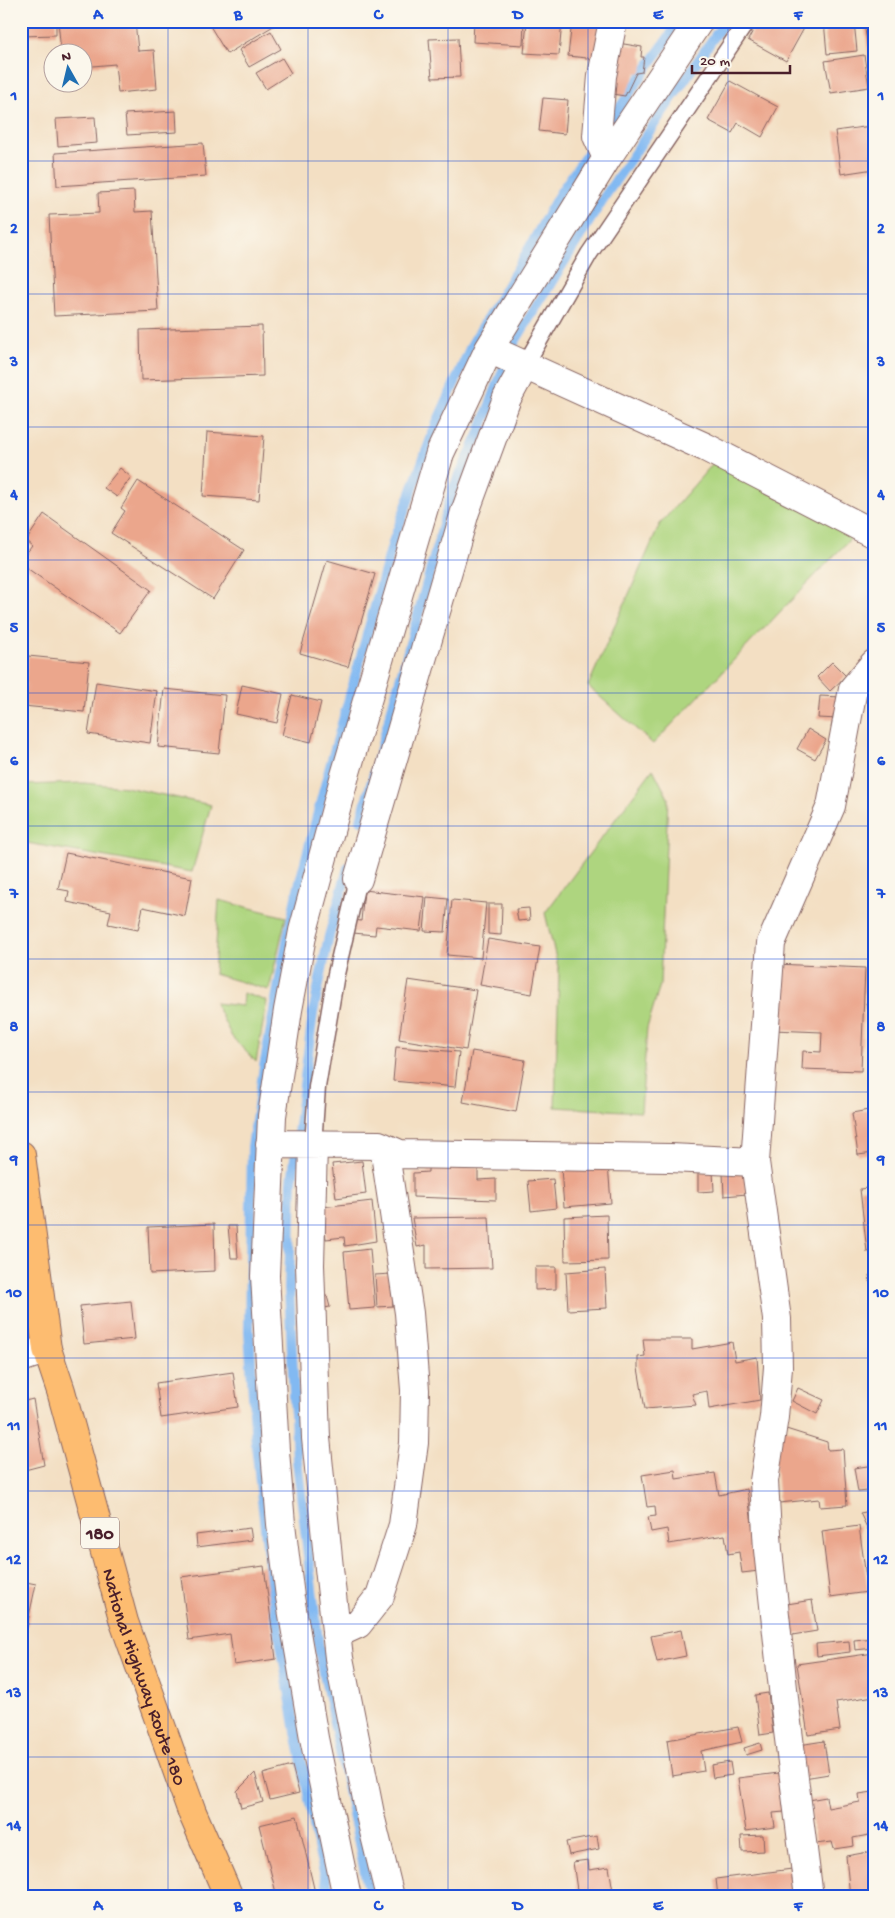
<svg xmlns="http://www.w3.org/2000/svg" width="895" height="1918" viewBox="0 0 895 1918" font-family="'Gochi Hand',sans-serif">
	<rect width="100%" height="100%" fill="#fbf7ec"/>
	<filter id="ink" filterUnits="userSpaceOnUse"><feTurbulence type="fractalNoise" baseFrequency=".02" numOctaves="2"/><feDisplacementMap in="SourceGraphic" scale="10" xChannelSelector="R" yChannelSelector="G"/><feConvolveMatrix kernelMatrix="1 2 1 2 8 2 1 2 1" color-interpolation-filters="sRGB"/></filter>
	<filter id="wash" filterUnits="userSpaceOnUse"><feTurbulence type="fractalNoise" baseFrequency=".0096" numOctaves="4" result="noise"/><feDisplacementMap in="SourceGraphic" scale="20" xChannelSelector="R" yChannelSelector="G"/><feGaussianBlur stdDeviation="1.12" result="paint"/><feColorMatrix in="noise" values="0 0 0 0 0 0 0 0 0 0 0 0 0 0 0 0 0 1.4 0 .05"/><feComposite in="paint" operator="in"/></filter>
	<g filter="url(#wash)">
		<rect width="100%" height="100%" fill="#f3dfc3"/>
		<!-- green -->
		<path fill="#aed57f" stroke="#7c7a55" d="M716 460 854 535 653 744 588 686 660 524Z
			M653 769 668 798 660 985 647 1028 641 1112 555 1107 559 971 545 913Z
			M84 783 126 787 211 805 192 872 21 842V785Z
			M219 900 286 917 269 990 214 974Z
			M243 993 267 1001 256 1062 232 1037 215 1003 242 1006Z"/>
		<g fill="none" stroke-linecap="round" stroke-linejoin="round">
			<!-- stream -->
			<path stroke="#82b9f2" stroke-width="10" d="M361 820 453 489 478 437 512 346 605 196 725 21
				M348 868 329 936 313 1013 292 1182 289 1288 297 1460 319 1649 370 1897
				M330 1897 319 1851 295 1726 272 1591 256 1445 249 1331 252 1147 264 1067 280 978 296 897 329 770 393 542 436 425 472 344 522 261 560 193 680 21"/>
		</g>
		<g id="blocks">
			<!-- building -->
			<path fill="#eba68c" d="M21 21H56V35L21 36Z
				M58 21H135L138 51 154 50 157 89 118 93 115 64 82 67V52H61Z
				M207 21H272L275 25 227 54Z
				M474 21H524L523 45 473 42Z
				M527 21H562L559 55 524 53Z
				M572 21H600L596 59 568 56Z
				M758 21H808L786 61 748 40Z
				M824 21H854L857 51 827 54Z
				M864 21H874V59L869 60Z
				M271 31 281 49 249 67 239 50Z
				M458 38 460 77 432 78 429 39Z
				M618 43 642 47 641 57H644L642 72 636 73 625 96 612 94Z
				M864 55 869 87 831 93 825 61Z
				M282 58 291 73 266 89 256 73Z
				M730 81 778 107 762 137 738 123 732 133 708 120Z
				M543 98 568 100 565 134 539 131Z
				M176 111 177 132 127 135 125 114Z
				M95 117 97 143 58 146 56 119Z
				M871 126 874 145V169L841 174 835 131Z
				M203 143 206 176 57 186 55 153Z
				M134 191 135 212 152 211 158 311 54 316 49 215 99 213 98 193Z
				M262 326 263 376 141 380 140 330Z
				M207 432 264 436 259 500 203 496Z
				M120 468 131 477 117 497 104 488Z
				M138 481 244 550 213 599 111 533 125 511 121 508Z
				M26 499 25 530 21 531V500Z
				M44 514 151 590 120 633 21 564V560L32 546 26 541Z
				M327 560 375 574 348 667 300 653Z
				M28 656 89 662 84 712 23 706Z
				M832 662 846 676 830 691 817 677Z
				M96 682 157 691 150 743 88 734Z
				M242 685 283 694 277 723 236 714Z
				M164 689 225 695 219 753 158 747Z
				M292 695 321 702 311 742 282 735Z
				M820 696 841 697 839 719 818 718Z
				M808 729 826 740 815 759 797 749Z
				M66 853 192 878 185 916 143 907 138 930 108 924 111 911 67 902 69 891 58 889Z
				M364 890 425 897 421 931 376 926 375 935 353 933 354 920 361 921Z
				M427 897 448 899 445 932 424 931Z
				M452 900 486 903 481 958 447 955Z
				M488 904H502L501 935 488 934Z
				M529 908 530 920 518 921 516 909Z
				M488 939 540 947 532 994 480 985Z
				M776 964 865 968 861 1071 802 1069 803 1051 821 1052 822 1032 773 1030Z
				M408 980 476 990 466 1050 399 1039Z
				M874 1000V1024H873L866 1003Z
				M396 1047 459 1052 455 1087 393 1081Z
				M472 1051 525 1060 516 1112 463 1102Z
				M874 1109V1153L858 1155 852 1113Z
				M362 1161 366 1194 336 1198 332 1164Z
				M608 1164 611 1203 564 1207 561 1169Z
				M428 1166 478 1167V1180L496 1179V1200L413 1197V1173L428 1172Z
				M713 1171 714 1191 698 1192V1172Z
				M745 1171 747 1194 724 1196 723 1173Z
				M553 1179 556 1208 531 1211 528 1181Z
				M874 1187V1251L867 1252 860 1189Z
				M372 1201 376 1241 345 1246 344 1237 326 1239 322 1207Z
				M607 1215 608 1260 565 1261 564 1217Z
				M489 1217 492 1268 426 1269V1245L417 1247 412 1218Z
				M214 1224 215 1271 150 1274 148 1227Z
				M228 1226H236L238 1258H231Z
				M370 1249 375 1308 349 1310 344 1252Z
				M535 1267H556V1289L535 1290Z
				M605 1269 607 1308 568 1310 566 1272Z
				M391 1274 393 1306 377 1307 375 1275Z
				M869 1275H874V1298L873 1299Z
				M327 1296 330 1307 318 1309 316 1298Z
				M131 1301 135 1339 84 1344 80 1306Z
				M643 1339H692V1349L732 1342 735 1361 757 1357 760 1400 709 1409 707 1391 692 1394 696 1405 645 1409 638 1368V1357L645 1356Z
				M233 1372 238 1407 161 1418 156 1383Z
				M798 1388 824 1400 817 1414 792 1401Z
				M33 1399 44 1465 21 1471V1402Z
				M783 1428 827 1442 828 1450 843 1449 847 1505 820 1507 819 1499 779 1503 775 1460Z
				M874 1465V1535L871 1536 860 1513 871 1511 868 1491 858 1492 854 1468Z
				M675 1470 676 1479 715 1473 719 1495 747 1489 759 1571 742 1573 739 1552 728 1554 725 1535 669 1544 667 1529 651 1532 648 1517 656 1516 655 1506 647 1507 642 1475Z
				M859 1526 868 1592 830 1597 822 1531Z
				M250 1528 252 1540 197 1547 196 1535Z
				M264 1566 276 1659 234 1665 230 1634 189 1640 181 1577Z
				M21 1581 36 1584 22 1649H21Z
				M812 1600 817 1631 786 1636 781 1605Z
				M681 1630 686 1656 657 1662 651 1636Z
				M874 1638V1648L855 1650 854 1640Z
				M849 1641 850 1652 817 1656 816 1644Z
				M874 1653V1696L836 1702 840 1730 808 1735 797 1664Z
				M768 1693 773 1733 760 1735 755 1695Z
				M738 1727 742 1742 701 1751 704 1771 672 1776 667 1740Z
				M824 1741 829 1774 804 1778 799 1745Z
				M760 1743 762 1750 746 1755 744 1748Z
				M730 1762 732 1775 713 1778 711 1765Z
				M292 1766 299 1793 270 1800 263 1774Z
				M255 1773 263 1802 241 1808 237 1791Z
				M779 1773 784 1812 773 1813 775 1827 746 1831 738 1778Z
				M873 1792 874 1834 853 1838 854 1846 834 1849 832 1842 815 1844 809 1800 826 1797 828 1808 860 1802 859 1794Z
				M297 1816 316 1897H277L259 1825Z
				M763 1835 764 1851 742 1852 741 1836Z
				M597 1836 599 1849 569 1855 566 1842Z
				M874 1851V1897H850L846 1856Z
				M588 1860 589 1870 609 1867 614 1897H578L573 1862Z
				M792 1869 796 1897H718L716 1879Z"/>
		</g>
	</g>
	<g filter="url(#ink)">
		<use href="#blocks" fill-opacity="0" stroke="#856260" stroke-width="1"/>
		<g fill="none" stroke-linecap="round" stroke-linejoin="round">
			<!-- lane casing -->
			<g stroke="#856260" stroke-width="19">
				<path id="lane" d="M525 365 589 254 747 21
					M313 1145 317 1087 336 974 358 879"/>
			</g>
			<!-- street casing -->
			<g stroke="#856260" stroke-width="30">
				<path id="street" d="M607 158 699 21
					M489 349 705 447 874 534
					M358 879 465 512 507 398 525 365
					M270 1144 379 1145 400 1154 670 1158 755 1162
					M313 1145 310 1265 316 1438 329 1568 339 1658 371 1819 390 1897
					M21 1358 47 1349
					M336 1634 358 1624 380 1596 403 1525 414 1443 415 1390 409 1313 384 1147
					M347 1897 314 1738 290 1597 281 1524 275 1451 265 1276 272 1116 288 1010 303 931 344 779 440 453 489 349 607 158 597 136 602 76 613 21
					M809 1897 785 1707 768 1550 764 1481 774 1417 778 1367 777 1319 755 1162 771 943 831 806 853 689 874 664"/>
			</g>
			<!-- highway casing -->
			<g stroke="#856260" stroke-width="30">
				<g id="highway">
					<path id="s1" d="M21 1155 47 1349 61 1391 124 1622 192 1812 229 1897"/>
				</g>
			</g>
			<!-- lane -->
			<use href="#lane" stroke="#fff" stroke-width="16"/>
			<!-- street -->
			<use href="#street" stroke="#fff" stroke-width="28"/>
			<!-- highway -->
			<use href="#highway" stroke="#fdbc6f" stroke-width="28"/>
		</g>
	</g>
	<!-- grid -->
	<path fill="none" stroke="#1d4ed8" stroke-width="1" stroke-opacity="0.55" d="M168 21V1897M308 21V1897M448 21V1897M588 21V1897M728 21V1897M21 161H874M21 294H874M21 427H874M21 560H874M21 693H874M21 826H874M21 959H874M21 1092H874M21 1225H874M21 1358H874M21 1491H874M21 1624H874M21 1757H874"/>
	<g text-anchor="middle" stroke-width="4.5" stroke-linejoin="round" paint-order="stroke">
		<!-- shield labels -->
		<rect fill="#fbf7ec" stroke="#7f6065" stroke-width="1" x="81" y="1517.5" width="38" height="31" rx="4"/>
		<g font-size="18" font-weight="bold" fill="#4a1f2b">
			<text x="100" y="1539">180</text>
		</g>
		<!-- street labels -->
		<g font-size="19" fill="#4a1f2b" stroke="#fbf7ec">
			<text dy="7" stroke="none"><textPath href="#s1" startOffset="538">National Highway Route 180</textPath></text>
		</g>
	</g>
	<!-- margin -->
	<rect width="895" height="1918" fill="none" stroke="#fbf7ec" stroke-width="55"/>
	<!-- north arrow -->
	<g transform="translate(68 68) rotate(352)"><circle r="24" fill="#fbf7ec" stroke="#b4a19f"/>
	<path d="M0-4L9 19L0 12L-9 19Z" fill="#1f6fb2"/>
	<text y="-8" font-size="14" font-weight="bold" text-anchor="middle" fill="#4a1f2b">N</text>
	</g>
	<!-- scale -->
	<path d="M692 65v8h98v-8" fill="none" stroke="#4a1f2b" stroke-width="2.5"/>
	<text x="700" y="65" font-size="15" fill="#4a1f2b" stroke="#fbf7ec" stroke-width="4" paint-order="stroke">20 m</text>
	<rect x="28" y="28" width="840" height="1862" fill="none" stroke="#1d4ed8" stroke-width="2"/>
	<g font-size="16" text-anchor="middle" font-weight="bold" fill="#1d4ed8">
		<text x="98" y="19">A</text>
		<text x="238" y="19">B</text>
		<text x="378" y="19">C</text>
		<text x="518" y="19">D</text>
		<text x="658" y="19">E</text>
		<text x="798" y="19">F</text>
		<text x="14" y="100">1</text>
		<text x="881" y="100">1</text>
		<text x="14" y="233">2</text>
		<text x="881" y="233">2</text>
		<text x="14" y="366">3</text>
		<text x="881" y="366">3</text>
		<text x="14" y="499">4</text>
		<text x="881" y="499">4</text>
		<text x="14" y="632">5</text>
		<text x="881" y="632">5</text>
		<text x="14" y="765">6</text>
		<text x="881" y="765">6</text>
		<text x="14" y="898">7</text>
		<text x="881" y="898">7</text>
		<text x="14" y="1031">8</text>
		<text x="881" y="1031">8</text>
		<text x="14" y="1164">9</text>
		<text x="881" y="1164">9</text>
		<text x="14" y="1297">10</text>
		<text x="881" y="1297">10</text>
		<text x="14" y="1430">11</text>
		<text x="881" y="1430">11</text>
		<text x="14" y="1564">12</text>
		<text x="881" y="1564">12</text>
		<text x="14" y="1697">13</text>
		<text x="881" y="1697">13</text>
		<text x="14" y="1830">14</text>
		<text x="881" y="1830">14</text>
		<text x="98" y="1910">A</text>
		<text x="238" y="1910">B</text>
		<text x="378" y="1910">C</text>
		<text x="518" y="1910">D</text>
		<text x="658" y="1910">E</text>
		<text x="798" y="1910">F</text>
	</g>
</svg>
